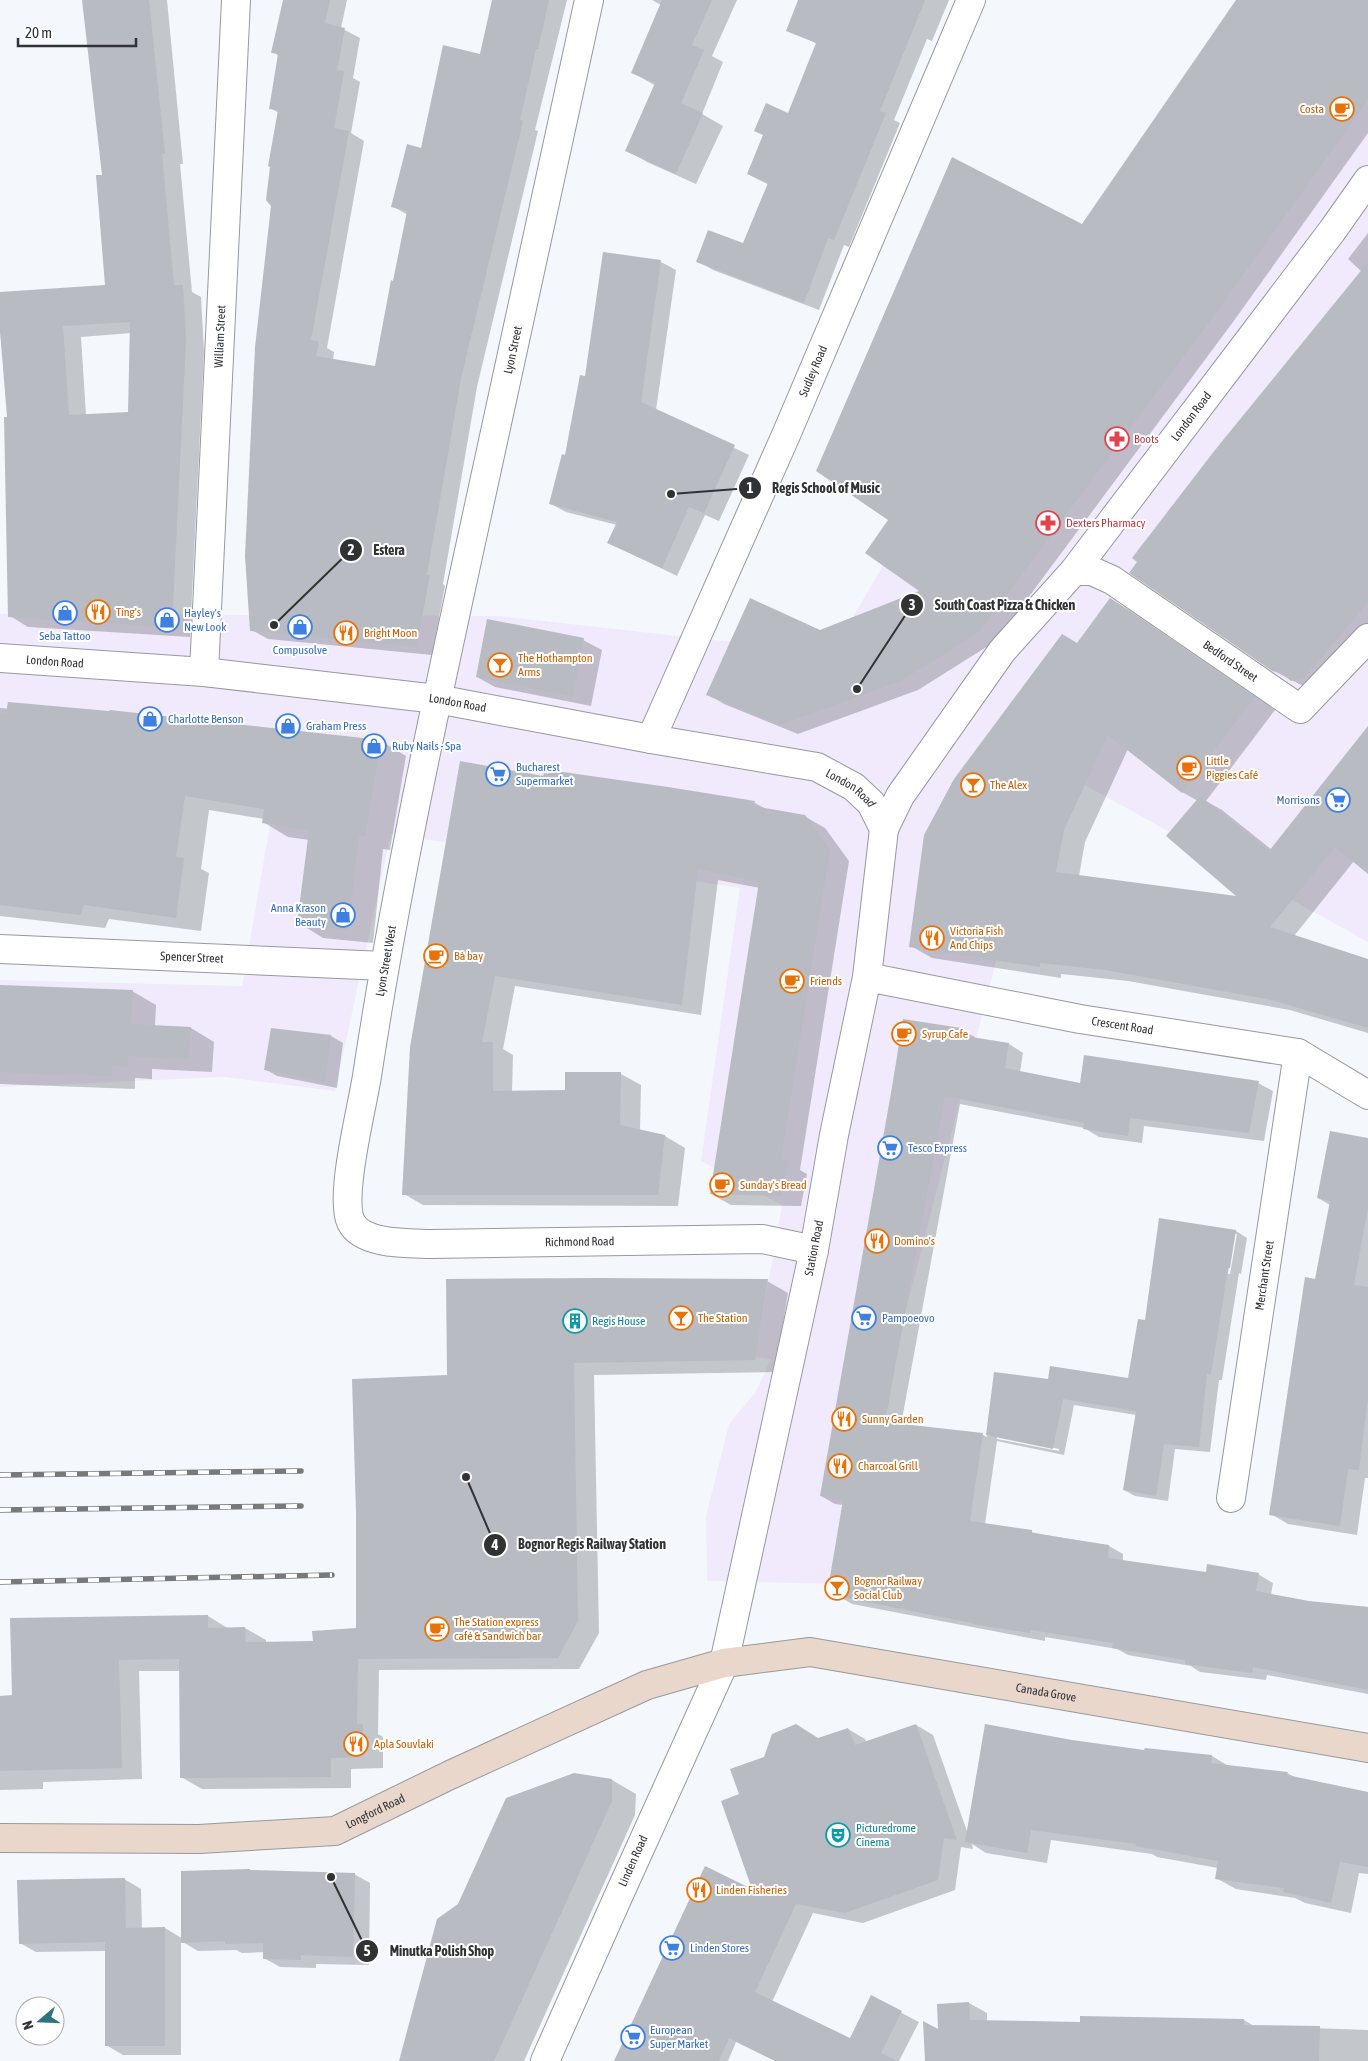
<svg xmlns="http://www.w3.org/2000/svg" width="1368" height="2061" viewBox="0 0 1368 2061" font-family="'Asap Condensed',sans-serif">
	<rect width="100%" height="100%" fill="#f4f8fd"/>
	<!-- commercial -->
	<path fill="#f0eafc" d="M1236 0H1368V942L1047 764 835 1584 707 1581 706 1516 729 1424 755 1393 771 1359 755 1357 782 1205 701 1161 740 888 391 834 335 1091 224 1077 0 1087V980L242 986 274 802 0 783V614L499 616 832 653 1082 224Z"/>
	<!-- shadow -->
	<path fill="#0003" fill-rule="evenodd" d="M83 0H167L183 164H180L192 292 201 297 204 351 190 637 28 627 10 616 9 418 0 330V293L106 287 103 176ZM131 333 129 414 86 415 81 337Z
		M284 0H347L341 28 360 38 353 78 360 82 351 133 364 141 327 348 334 352 333 360 376 368 408 215 392 206 422 149 481 55 494 0H567L535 130 538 131 477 387 443 584 445 586 432 655 268 639 252 630 279 113 270 108 279 56 273 52Z
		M652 0H737L712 56 723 62 702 114 723 126 696 184 647 162 627 150 656 86 633 73 661 5Z
		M821 0H949L932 41 927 39 894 120 900 123 849 247 844 245 819 310 713 270 698 261 744 245 769 185 748 174 789 115 817 44 805 37Z
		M1238 0H1368V133L1233 322 996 641 918 690 798 734 724 704 708 694 820 631 921 592 1082 225Z
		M1368 233V627L1307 688 1274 671 1362 272 1348 259Z
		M661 262 676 270 656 410 749 455 719 521 705 515 677 576 609 543 617 525 566 512 551 504 566 456 586 377Z
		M1111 599 1132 612 1275 710 1206 801 1222 810 1272 850 1368 728V872L1354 861 1294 936 1368 961V1033L1290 1010 1128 981 1061 974V978L932 958 911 946 1077 644ZM1128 749 1182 792 1198 801 1240 898 1079 876 1085 842Z
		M583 640 602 650 591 706 495 687 477 677Z
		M0 708 381 741 406 756 390 850 383 849 373 943 323 938 299 923 309 840 288 837 263 822 264 819 209 810 201 869 209 873 201 931 109 919 105 928 0 916Z
		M544 777 755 803 766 809 804 816 825 828 849 861 800 1170 807 1174 801 1206 731 1205 711 1194 760 888 718 880 701 1015 515 986 503 1049 513 1055 512 1092 567 1091 621 1074 641 1085 640 1131 665 1136 685 1148 678 1206 423 1205 404 1194Z
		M0 987 132 991 156 1005 155 1026 191 1028 214 1042 212 1072 152 1069V1079L135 1078V1089L0 1084Z
		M960 1029 975 1037 974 1039 1009 1044 1023 1053 1020 1072 1081 1085 1258 1083 1273 1091 1264 1141 1144 1126 1142 1143 1099 1137 1084 1128 960 1104 901 1425 983 1435 987 1437 995 1374 1049 1380H1129L1146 1322 1160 1219 1236 1231 1247 1238 1241 1274 1239 1273 1222 1380H1219L1210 1452 1175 1449 1168 1501 1135 1496 1124 1490 1136 1415 1074 1405 1064 1455 997 1441 985 1524 1109 1546 1123 1554V1562L1207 1573 1258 1574 1273 1583 1271 1595 1309 1602 1368 1607V1694L1267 1675 1266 1680 1200 1672 1191 1666 1128 1655 1117 1649 1045 1637V1641L852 1604 837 1595 844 1505 835 1504 821 1496ZM1234 1234H1237L1230 1274H1228ZM997 1436 1059 1449V1451L997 1439Z
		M331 1036 343 1043 337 1088 277 1076 265 1069Z
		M1368 1139V1478H1365L1357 1535 1288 1524 1271 1514 1330 1205 1318 1198Z
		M767 1281 788 1293 775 1372 594 1375 599 1633 579 1669 379 1670 378 1734 383 1737V1768L351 1769V1788L202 1789 181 1777 180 1671H139L142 1779 43 1782V1789L0 1790V1697L13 1696 208 1616 229 1629 245 1628 266 1640V1643L314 1642 358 1629 448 1376Z
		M916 1725 933 1735 968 1834 1072 1741 1145 1751 1146 1749 1212 1756 1230 1767 1287 1773 1298 1779 1368 1796V1874L1359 1873 1351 1913 1305 1903 1295 1898 1236 1889 1216 1878 1218 1868 1157 1857 1152 1854 1051 1840 1047 1863 986 1853 972 1844 973 1849 961 1847 955 1890 863 1923 813 1913 772 2002 850 2040 871 1997 919 2022 899 2061H775L736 2042 728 2061H616L755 1891 741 1795 818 1739 848 1729 865 1739 867 1743Z
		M612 1780 636 1794 635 1815 524 2061H400Z
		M253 1872 354 1874 370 1883 369 1965 316 1964V1968L280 1967 264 1958 265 1952 242 1953 236 1950 198 1951 181 1941V2055H123L106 2045V1951L36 1952 20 1943 124 1879 141 1889 142 1929 165 1928 183 1939Z
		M969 2003 987 2013V2021L1081 2023 1082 2018 1244 2020 1254 2026 1368 2030V2061H926L939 2031V2005Z"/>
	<!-- building -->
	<path fill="#b8bbc1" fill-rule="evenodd" d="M82 0H149L165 154H162L174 285H183L186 340 172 627 8 617 4 417H7L0 331V292L105 285 96 175H102ZM130 322 128 412 69 415 63 326Z
		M283 0H330L325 23 345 28 337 70 344 71 334 128 349 131 311 340 319 341 316 356 375 366 391 280 393 281 407 211 391 207 407 144 421 148 443 45 480 54 492 0H549L538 49H536L520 120 523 121 461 378 427 575H430L416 647 250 631 245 556 255 347 271 206 266 200 270 167 268 166 278 110 269 109 278 54 271 53Z
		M662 0H712L692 45 704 50 681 103 703 113 676 174 625 151 655 83 631 73Z
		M798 0H925L880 111 886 113 834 240 828 238 804 303 696 262 708 230 743 243 768 183 747 174 763 135 754 131 766 103 788 113 816 43 786 31Z
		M1236 0H1368V100L1216 313 979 632 901 681 780 725 706 695 750 598 820 630 919 591 865 553 888 520 816 471 952 157 1082 224Z
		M603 252 661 260 641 402 735 445 704 513 689 507 662 568 607 543 617 522 549 504 562 454 565 455 580 375 585 376Z
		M1368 262V602L1304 678 1291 681 1276 669 1274 672 1129 573 1137 562 1132 558 1215 450Z
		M1110 598 1255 697 1182 793 1108 735 1064 830 1056 872 1236 896 1166 836 1200 796 1269 851 1368 726V874L1335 847 1270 927 1368 959V1028L1267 999 1105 970 1040 963V967L909 947 924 835 954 779 1062 634 1077 643Z
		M487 619 584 638 573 697 476 677Z
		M8 702 109 711 110 710 381 740 365 836H359L348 930 297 924 309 830 262 823 264 809 185 796 176 857 184 858 176 918 84 905 80 915 0 905V713L6 714Z
		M460 761 543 776 544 773 548 774 549 770 668 787 755 801 754 806 805 815 830 849 781 1159 788 1162 781 1196 710 1194 759 882 698 869 682 1005 495 976 482 1042H493V1091L565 1090V1072H621L620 1125 665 1135 658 1195H402L410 1047Z
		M0 985 133 990 131 1024 191 1027 188 1059 128 1056V1066L112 1065V1076L0 1072Z
		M903 1019 961 1028 959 1035 1009 1043 1005 1068 1080 1083 1084 1055 1259 1081 1249 1133 1130 1118 1128 1136 1083 1129 1084 1123 945 1096 885 1422 983 1433 970 1521 1032 1530V1533L1109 1545 1108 1558 1206 1572 1207 1564 1259 1573 1256 1591 1309 1601 1368 1607V1690L1253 1667 1252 1673 1185 1664V1660L1112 1648 1113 1643 1031 1630 1030 1633 972 1624V1623L836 1596 829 1583 843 1500 820 1496 892 1087Z
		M271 1028 331 1035 325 1082 264 1070Z
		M1330 1131 1368 1138V1207L1354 1285 1368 1287V1398L1359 1470 1348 1469 1340 1526 1269 1515 1305 1277 1315 1279 1330 1201 1317 1198Z
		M1159 1218 1236 1230 1230 1268H1228L1211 1375 1207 1374 1199 1447 1164 1444 1156 1496 1123 1490 1136 1411 1063 1399 1053 1449 986 1435 994 1372 1048 1379 1050 1366 1128 1378 1138 1319 1145 1320Z
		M600 1278 768 1279 755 1360 574 1363 578 1621 558 1658 358 1659 357 1724H363L362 1757 331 1758V1777L180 1778 179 1659 119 1660 122 1768 0 1771V1696L12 1695 10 1618 208 1615V1628L245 1627 246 1642 313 1641 312 1631 356 1628V1513L352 1379 447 1375 446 1279Z
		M796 1724 818 1738 848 1728 855 1745 916 1724 957 1840 944 1838 938 1880 845 1913 796 1904 755 1992 850 2038 871 1995 902 2011 881 2053 897 2061H776L729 2038 719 2061H614L705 1866 752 1889 721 1801 739 1794 730 1769 764 1757 772 1734Z
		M985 1724 1072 1740 1144 1750 1145 1748 1212 1755 1211 1763 1288 1772 1287 1775 1368 1792V1867L1340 1862 1331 1903 1283 1892 1284 1888 1215 1879 1218 1861 1135 1846 1136 1844 1031 1830 1027 1853 965 1842Z
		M574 1773 612 1779V1801L494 2061H399L437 1919 458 1904 506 1798Z
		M250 1869V1870L355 1873 353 1957 301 1955V1960L263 1959V1943L225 1944V1941L181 1943V1871Z
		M125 1878 126 1928 165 1927V2046H105V1942L19 1944 17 1880Z
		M969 2002 970 2020 1080 2022V2016L1244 2019V2025L1320 2026 1319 2061H925L923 2021 938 2029 937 2004Z"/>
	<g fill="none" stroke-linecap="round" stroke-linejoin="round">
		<!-- pedestrian casing -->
		<g stroke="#96999e" stroke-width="30">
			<g id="pedestrian">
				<path id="s1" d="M1074 571 1332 231 1368 180"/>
			</g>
		</g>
		<!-- minor casing -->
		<g stroke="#96999e" stroke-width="30">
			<g id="minor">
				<path id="s2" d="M204 672 236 0"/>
				<path id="s3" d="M651 739 786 435 971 0"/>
				<path id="s4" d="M884 829 900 796 1002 651 1074 571H1092L1112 580 1300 709 1368 638"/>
				<path id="s5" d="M0 949 384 966"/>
				<path id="s6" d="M867 977 1080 1019 1298 1053 1368 1095"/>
				<path id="s7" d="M1231 1498 1298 1053"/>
			</g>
		</g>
		<!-- tertiary casing -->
		<g stroke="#96999e" stroke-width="30">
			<g id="tertiary">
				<path id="s8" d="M589 0C551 175 513 349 475 524 435 707 395 891 367 1076 362 1108 339 1197 351 1222 362 1245 409 1243 431 1244L762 1239 814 1250"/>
				<path id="s9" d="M0 658 204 672 437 699 651 739 817 767 854 787 871 803 884 829 867 977 834 1135 814 1250 724 1663 618 1897 545 2061"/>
			</g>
		</g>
		<!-- secondary casing -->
		<g stroke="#96999e" stroke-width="30">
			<g id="secondary">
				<path id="s10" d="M0 1838 199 1839 335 1831 450 1775 647 1685 724 1663 810 1652 1368 1748"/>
			</g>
		</g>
		<!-- pedestrian -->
		<use href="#pedestrian" stroke="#fff" stroke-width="28"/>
		<!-- minor -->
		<use href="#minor" stroke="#fff" stroke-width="28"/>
		<!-- tertiary -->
		<use href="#tertiary" stroke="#fff" stroke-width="28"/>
		<!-- secondary -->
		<use href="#secondary" stroke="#ead7cc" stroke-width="28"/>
		<!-- rail casing -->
		<g stroke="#77797c" stroke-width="5.5">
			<path id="rail" d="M0 1475 301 1471
				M0 1510 301 1506
				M0 1582 332 1575"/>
		</g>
		<!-- rail -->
		<use href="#rail" stroke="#fff" stroke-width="4" stroke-dasharray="11" stroke-linecap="butt"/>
	</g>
	<!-- icons -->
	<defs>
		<g id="cafe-ring" transform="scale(1.25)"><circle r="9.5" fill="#fff" stroke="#e8710a" stroke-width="1.5"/><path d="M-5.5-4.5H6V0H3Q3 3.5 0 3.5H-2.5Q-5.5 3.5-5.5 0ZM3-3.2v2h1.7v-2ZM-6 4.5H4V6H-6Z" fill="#e8710a"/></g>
		<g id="pharmacy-ring" transform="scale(1.25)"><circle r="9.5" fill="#fff" stroke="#e0444e" stroke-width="1.5"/><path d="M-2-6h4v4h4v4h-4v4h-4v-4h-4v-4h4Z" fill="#e0444e"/></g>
		<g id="restaurant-ring" transform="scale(1.25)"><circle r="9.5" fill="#fff" stroke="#e8710a" stroke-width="1.5"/><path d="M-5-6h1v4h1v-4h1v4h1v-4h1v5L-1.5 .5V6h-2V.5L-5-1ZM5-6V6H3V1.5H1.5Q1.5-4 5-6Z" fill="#e8710a"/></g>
		<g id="shop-ring" transform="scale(1.25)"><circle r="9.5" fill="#fff" stroke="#3f7fe0" stroke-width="1.5"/><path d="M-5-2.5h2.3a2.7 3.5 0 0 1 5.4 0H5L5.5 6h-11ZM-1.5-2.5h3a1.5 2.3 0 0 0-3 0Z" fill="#3f7fe0"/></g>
		<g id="bar-ring" transform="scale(1.25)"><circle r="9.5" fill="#fff" stroke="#e8710a" stroke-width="1.5"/><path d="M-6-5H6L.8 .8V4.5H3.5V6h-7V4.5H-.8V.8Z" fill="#e8710a"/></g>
		<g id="supermarket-ring" transform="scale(1.25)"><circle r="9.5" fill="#fff" stroke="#3f7fe0" stroke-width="1.5"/><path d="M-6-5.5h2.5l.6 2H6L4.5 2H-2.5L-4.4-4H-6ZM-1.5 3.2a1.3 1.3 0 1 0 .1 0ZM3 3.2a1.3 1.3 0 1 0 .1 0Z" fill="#3f7fe0"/></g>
		<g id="building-ring" transform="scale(1.25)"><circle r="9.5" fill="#fff" stroke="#0f9aa8" stroke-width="1.5"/><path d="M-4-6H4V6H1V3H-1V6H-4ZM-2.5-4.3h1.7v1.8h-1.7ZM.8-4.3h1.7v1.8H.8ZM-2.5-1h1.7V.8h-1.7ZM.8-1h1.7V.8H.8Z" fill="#0f9aa8"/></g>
		<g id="theatre-ring" transform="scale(1.25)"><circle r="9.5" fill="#fff" stroke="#0f9aa8" stroke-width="1.5"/><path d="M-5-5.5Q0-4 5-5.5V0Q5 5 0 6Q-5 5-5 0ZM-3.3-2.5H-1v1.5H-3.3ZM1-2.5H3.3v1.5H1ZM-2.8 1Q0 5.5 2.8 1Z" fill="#0f9aa8"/></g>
	</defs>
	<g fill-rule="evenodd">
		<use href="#cafe-ring" x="1342" y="109"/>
		<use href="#pharmacy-ring" x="1117" y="439"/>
		<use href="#pharmacy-ring" x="1048" y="523"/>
		<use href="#restaurant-ring" x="98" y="612"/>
		<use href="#shop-ring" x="65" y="613"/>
		<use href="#shop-ring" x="167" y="620"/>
		<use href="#shop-ring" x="300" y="627"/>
		<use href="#restaurant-ring" x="346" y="633"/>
		<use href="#bar-ring" x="500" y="665"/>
		<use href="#shop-ring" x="150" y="719"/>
		<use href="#shop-ring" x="288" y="726"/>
		<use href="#shop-ring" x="374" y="746"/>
		<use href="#cafe-ring" x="1189" y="768"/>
		<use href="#supermarket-ring" x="498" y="774"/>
		<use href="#bar-ring" x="973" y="785"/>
		<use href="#supermarket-ring" x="1338" y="800"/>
		<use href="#shop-ring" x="343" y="915"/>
		<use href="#restaurant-ring" x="932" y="938"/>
		<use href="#cafe-ring" x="436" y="956"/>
		<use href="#cafe-ring" x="792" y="981"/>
		<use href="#cafe-ring" x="904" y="1034"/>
		<use href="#supermarket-ring" x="890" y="1148"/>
		<use href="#cafe-ring" x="722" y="1185"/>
		<use href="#restaurant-ring" x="877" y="1241"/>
		<use href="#bar-ring" x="681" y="1318"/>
		<use href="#supermarket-ring" x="864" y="1318"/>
		<use href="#building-ring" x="575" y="1321"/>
		<use href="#restaurant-ring" x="844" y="1419"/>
		<use href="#restaurant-ring" x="840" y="1466"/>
		<use href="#bar-ring" x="837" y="1588"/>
		<use href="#cafe-ring" x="437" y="1629"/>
		<use href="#restaurant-ring" x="356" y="1744"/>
		<use href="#theatre-ring" x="838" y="1835"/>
		<use href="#restaurant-ring" x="699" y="1890"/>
		<use href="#supermarket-ring" x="672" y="1948"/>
		<use href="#supermarket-ring" x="633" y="2037"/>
	</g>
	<g text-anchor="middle" stroke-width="4" stroke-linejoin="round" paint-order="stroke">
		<!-- food labels -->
		<g font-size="12" fill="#c56008" stroke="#fff" text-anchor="start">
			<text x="1324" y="113" text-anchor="end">Costa</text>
			<text x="116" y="616">Ting's</text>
			<text x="364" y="637">Bright Moon</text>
			<text x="518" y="662">The Hothampton<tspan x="518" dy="14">Arms</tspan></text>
			<text x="1206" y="765">Little<tspan x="1206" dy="14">Piggies Café</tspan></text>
			<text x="990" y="789">The Alex</text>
			<text x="950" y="935">Victoria Fish<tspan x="950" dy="14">And Chips</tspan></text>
			<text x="454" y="960">Bà bay</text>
			<text x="810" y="985">Friends</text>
			<text x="922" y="1038">Syrup Cafe</text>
			<text x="740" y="1189">Sunday's Bread</text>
			<text x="894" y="1245">Domino's</text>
			<text x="698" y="1322">The Station</text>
			<text x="862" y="1423">Sunny Garden</text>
			<text x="858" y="1470">Charcoal Grill</text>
			<text x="854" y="1585">Bognor Railway<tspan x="854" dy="14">Social Club</tspan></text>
			<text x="454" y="1626">The Station express<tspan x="454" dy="14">café &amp; Sandwich bar</tspan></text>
			<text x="374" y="1748">Apla Souvlaki</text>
			<text x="716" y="1894">Linden Fisheries</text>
		</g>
		<!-- street labels -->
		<g font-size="12" fill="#313234" stroke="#fff">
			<text dy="4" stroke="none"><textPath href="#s2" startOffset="336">William Street</textPath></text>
			<text transform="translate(513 350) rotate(-78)" y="4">Lyon Street</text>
			<text dy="4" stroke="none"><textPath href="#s3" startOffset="402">Sudley Road</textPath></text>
			<text dy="4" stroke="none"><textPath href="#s1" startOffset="194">London Road</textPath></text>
			<text dy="4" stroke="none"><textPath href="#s4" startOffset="505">Bedford Street</textPath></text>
			<text dy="4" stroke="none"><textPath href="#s9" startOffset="55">London Road</textPath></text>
			<text dy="4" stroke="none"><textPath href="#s9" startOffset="460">London Road</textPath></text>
			<text dy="4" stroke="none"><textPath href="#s9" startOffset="865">London Road</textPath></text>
			<text dy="4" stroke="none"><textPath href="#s5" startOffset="192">Spencer Street</textPath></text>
			<text transform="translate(386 961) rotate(-80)" y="4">Lyon Street West</text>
			<text dy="4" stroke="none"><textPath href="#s6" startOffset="260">Crescent Road</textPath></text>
			<text dy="4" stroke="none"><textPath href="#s8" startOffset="1482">Richmond Road</textPath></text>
			<text transform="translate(814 1248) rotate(-79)" y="4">Station Road</text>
			<text dy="4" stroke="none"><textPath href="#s7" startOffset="225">Merchant Street</textPath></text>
			<text dy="4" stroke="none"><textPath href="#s10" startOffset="1086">Canada Grove</textPath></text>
			<text dy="4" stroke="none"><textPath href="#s10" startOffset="380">Longford Road</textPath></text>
			<text transform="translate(633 1861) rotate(-66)" y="4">Linden Road</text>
		</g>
		<!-- health labels -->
		<g font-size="12" fill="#be3a42" stroke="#fff" text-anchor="start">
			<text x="1134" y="443">Boots</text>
			<text x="1066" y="527">Dexters Pharmacy</text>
		</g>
		<!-- shop labels -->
		<g font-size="12" fill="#366cbe" stroke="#fff" text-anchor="start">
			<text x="184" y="617">Hayley's<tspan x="184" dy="14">New Look</tspan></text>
			<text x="65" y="640" text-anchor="middle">Seba Tattoo</text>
			<text x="300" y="654" text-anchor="middle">Compusolve</text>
			<text x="168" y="723">Charlotte Benson</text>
			<text x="306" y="730">Graham Press</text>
			<text x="392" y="750">Ruby Nails - Spa</text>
			<text x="516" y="771">Bucharest<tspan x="516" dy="14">Supermarket</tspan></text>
			<text x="1320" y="804" text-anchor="end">Morrisons</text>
			<text x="326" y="912" text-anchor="end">Anna Krason<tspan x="326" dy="14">Beauty</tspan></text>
			<text x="908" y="1152">Tesco Express</text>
			<text x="882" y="1322">Pampoeovo</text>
			<text x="690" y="1952">Linden Stores</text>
			<text x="650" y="2034">European<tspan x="650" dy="14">Super Market</tspan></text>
		</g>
		<!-- culture labels -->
		<g font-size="12" fill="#0d838f" stroke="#fff" text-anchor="start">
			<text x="592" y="1325">Regis House</text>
			<text x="856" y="1832">Picturedrome<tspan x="856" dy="14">Cinema</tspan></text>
		</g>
	</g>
	<!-- callouts -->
	<path fill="none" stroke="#313234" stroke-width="2" d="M671 494L750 488M274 625L351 550M857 689L912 605M466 1477L495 1545M331 1877L367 1951"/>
	<g fill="#313234" stroke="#fff" stroke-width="2">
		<circle cx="671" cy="494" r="5"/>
		<circle cx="274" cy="625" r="5"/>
		<circle cx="857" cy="689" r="5"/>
		<circle cx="466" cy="1477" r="5"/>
		<circle cx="331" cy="1877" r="5"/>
		<circle cx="750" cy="488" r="12"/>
		<circle cx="351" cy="550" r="12"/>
		<circle cx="912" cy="605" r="12"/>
		<circle cx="495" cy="1545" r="12"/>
		<circle cx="367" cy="1951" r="12"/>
	</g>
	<g font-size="15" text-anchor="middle" font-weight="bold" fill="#fff">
		<text x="750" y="493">1</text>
		<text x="351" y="555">2</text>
		<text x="912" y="610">3</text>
		<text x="495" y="1550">4</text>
		<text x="367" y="1956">5</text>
	</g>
	<g font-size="14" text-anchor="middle" font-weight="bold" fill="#313234" stroke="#fff" stroke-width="4" stroke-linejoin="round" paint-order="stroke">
		<text x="826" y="493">Regis School of Music</text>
		<text x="389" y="555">Estera</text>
		<text x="1005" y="610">South Coast Pizza &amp; Chicken</text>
		<text x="592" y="1549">Bognor Regis Railway Station</text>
		<text x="442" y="1956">Minutka Polish Shop</text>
	</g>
	<!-- north arrow -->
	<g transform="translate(40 2021) rotate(251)"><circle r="24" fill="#ffffff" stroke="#adadae"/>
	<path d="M0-4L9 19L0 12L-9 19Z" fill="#2d747f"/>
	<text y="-8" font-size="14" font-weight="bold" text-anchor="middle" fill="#313234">N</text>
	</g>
	<!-- scale -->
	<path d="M18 38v8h118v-8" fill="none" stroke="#313234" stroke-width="2.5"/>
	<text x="25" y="38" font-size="15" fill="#313234" stroke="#ffffff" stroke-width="4" paint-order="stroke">20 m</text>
</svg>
